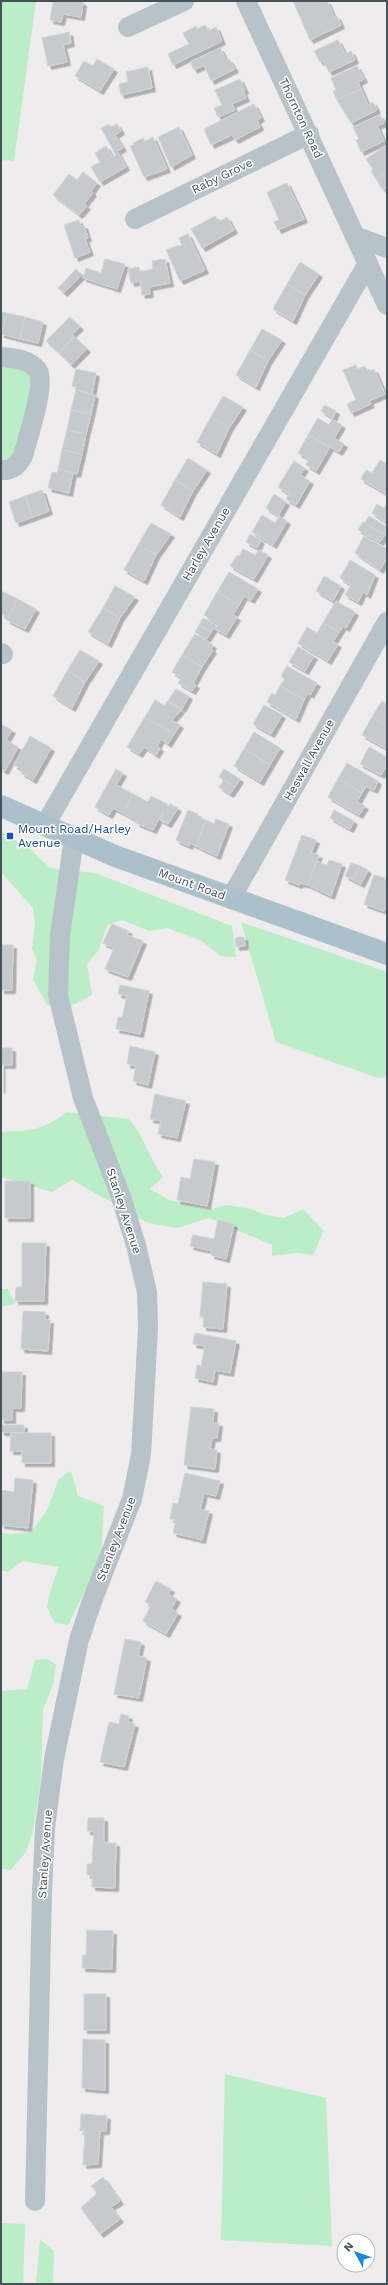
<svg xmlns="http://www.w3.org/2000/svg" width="388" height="2285" viewBox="0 0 388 2285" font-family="'Work Sans',sans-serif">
	<defs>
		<filter id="shadow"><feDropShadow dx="3.5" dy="3.5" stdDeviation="0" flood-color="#0004"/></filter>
	</defs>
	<rect width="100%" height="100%" fill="#efeced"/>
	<!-- green -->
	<path fill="#bbedc8" d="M1 1H36L14 161 1 160Z
		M1 365 23 367 34 379 18 455 1 465Z
		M1 832 30 849 50 868 95 873 232 926 236 957 221 956 200 940 167 928 149 931 122 920 107 925 99 950 87 964 92 995 73 1005H47L33 979 37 960 32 949 35 923 33 908 1 872Z
		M241 922 387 972V1077L378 1078 276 1042Z
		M66 1112 129 1119C144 1137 149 1158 163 1177L150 1189 170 1200 209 1210 226 1205 251 1209 266 1215 284 1218 303 1209 324 1231 313 1255 297 1253 272 1256V1245L209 1218 177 1228 148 1223 72 1180 52 1192 1 1177V1132C28 1131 45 1130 66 1112Z
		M1 1289H8L15 1304 1 1307Z
		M71 1471 78 1496 104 1506 101 1559 68 1625 55 1623 47 1607 52 1585 59 1567 23 1561 8 1572 1 1570V1533L12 1534 31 1532 47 1510 59 1479Z
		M48 1659 56 1665 53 1685 43 1709 41 1780 33 1831 26 1852 11 1870 1 1869V1691L27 1689 35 1660Z
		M225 2074 326 2098 332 2246 221 2240Z
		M1 2223 25 2224 23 2284H1Z
		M40 2239 54 2251 53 2284H36Z"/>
	<!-- building -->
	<path fill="#c6cacf" stroke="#d0d4d8" filter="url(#shadow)" d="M53 1H81L83 3 81 17 63 14 61 22 50 20Z
		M293 1H327L334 17 337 16 341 25 310 40Z
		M205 25 209 31 216 27 222 41 173 65 168 54 189 44 183 33 196 26 197 29Z
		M69 32 71 43 63 45 67 62 48 66 42 38Z
		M338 40 345 54 351 51 355 60 329 72 323 60 320 62 314 51Z
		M220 48 226 60 229 59 235 69 211 81 204 65 194 70 190 62Z
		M97 59 114 69 100 91 75 76 84 61 93 66Z
		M357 66 364 79 358 82 361 89 337 100 333 91 336 90 331 78Z
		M148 67 152 88 121 95 119 84 128 82 126 72Z
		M240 79 245 90 243 91 246 98 232 104 235 110 218 117 214 108 222 105 215 90Z
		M361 89 368 105 373 102 377 110 351 123 337 100Z
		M254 104 261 118 257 120 260 127 235 140 232 135 211 145 204 129Z
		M380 115 384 123 377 126 384 141 361 152 356 140 359 139 353 127Z
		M109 124 111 127 117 124 121 131 115 135 123 148 117 151 126 167 100 182 91 167 100 162 95 153 106 146 112 157 116 155 101 128Z
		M179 127 192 155 171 167 158 137Z
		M153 137 167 169 144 177 130 146 134 145 133 143 143 138 145 141Z
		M387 145V172L376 179 371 171 373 169 366 159Z
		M83 172 97 183 91 191 93 193 84 204 87 206 79 215 53 195 69 174 77 180Z
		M387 172V191L385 188 383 190 376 179Z
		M287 183 304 219 278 230 274 222 279 220 267 192Z
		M215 216 219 222 227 217 234 230 202 248 191 229Z
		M79 220 81 226 84 225 88 238 85 239 90 252 75 258 64 225Z
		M188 234 205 270 180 281 166 250 179 245 180 247 182 245 179 238Z
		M105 259 125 264 117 289 83 278 86 268 101 273Z
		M165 259 170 283 149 287 150 294 142 295 140 281 131 283 128 269 139 267 140 272 153 269 152 261Z
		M300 262 319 274 305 295 287 284Z
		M76 269 82 275 64 293 58 288Z
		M287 284 305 295 293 321 273 309Z
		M1 312 7 313 1 334Z
		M7 313 25 317 20 339 1 334Z
		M25 317 43 322 38 343 20 339Z
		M70 317 80 327 72 334 74 336 59 353 46 341Z
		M262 329 282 340 268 361 250 350Z
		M74 336 87 349 71 365 59 353Z
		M250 350 268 361 256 387 236 375Z
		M356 365 357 369 365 366 368 372 374 369 385 394 369 401 371 404 351 413 347 404 356 400 343 370Z
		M76 369 96 373 92 394 76 390V387L72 386Z
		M76 390 95 395 91 414 71 410Z
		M223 396 243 407 229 428 211 417Z
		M324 405 336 411 333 418 321 411Z
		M71 410 91 414 86 434 67 430Z
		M211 417 229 428 217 454 197 442Z
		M318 418 329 425 332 419 342 425 334 438 344 444 339 452 308 435Z
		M67 430 86 434 82 454 62 450Z
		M308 435 330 447 316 471 306 465 309 459 298 453Z
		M62 450 82 454 77 474 58 469Z
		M188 458 207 470 193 491 175 480Z
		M380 460 387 464V494L361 479 366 470 372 473Z
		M294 461 305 468 300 475 310 481 296 505 286 499 289 494 278 487Z
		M58 469 73 473 69 493 48 488 52 472 57 473Z
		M175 480 193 491 180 517 161 505Z
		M42 490 49 511 33 517 25 496Z
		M274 494 286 502 278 516 266 508Z
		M25 496 33 517 16 523 9 502Z
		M387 503V523L372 513 377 504 384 508Z
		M262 515 275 523 279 516 287 521 273 545 252 532Z
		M369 516 387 527 385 535 365 523Z
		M363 522 385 535 380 542 358 530Z
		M151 523 171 534 156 555 138 545Z
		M250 534 261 540 257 548 246 542Z
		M364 536 387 549V562H384L380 570 355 553Z
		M138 545 156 555 144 581 124 570Z
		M243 549 255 555 259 550 268 555 254 579 230 566 237 555 239 556Z
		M350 560 375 575 367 595 363 592 358 602 345 595 351 585 340 578Z
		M229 572 258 589 251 600 244 596 239 605 217 592Z
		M324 576 341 586 333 601 316 591Z
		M115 586 135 597 120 618 103 608Z
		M1 591 18 599 8 618 1 614Z
		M217 592 239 605 233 615 237 617 226 635 215 629 218 624 204 615Z
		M18 599 36 609 25 629 7 620Z
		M336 601 355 612 346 628 343 626 339 632 323 623Z
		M103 608 120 618 108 644 88 632Z
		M203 618 216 625 211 632 199 625Z
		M323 623 339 632 333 642 338 644 328 661 298 643 307 627 317 633Z
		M199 625 211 632 207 639 195 632Z
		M195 634 213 645 211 649 213 650 202 667 182 655Z
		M298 647 314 656 305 671 289 662Z
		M80 650 99 661 85 682 67 671Z
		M182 655 202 667 193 683 196 685 192 691 178 683 182 678 172 672Z
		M287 666 317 683 310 695 308 693 304 700 280 686 285 679 281 676Z
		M67 671 85 682 72 708 53 696Z
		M280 686 304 700 296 719 267 702 272 693 275 695Z
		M176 689 189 696 182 709 168 701Z
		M155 700 165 706 167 701 181 710 172 720 180 725 174 734 145 717Z
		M382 701 387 705V726L372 717Z
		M264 705 282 715 271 734 253 724Z
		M145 717 174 734 168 744 161 739 157 746 160 748 156 755 144 747 139 754 127 747Z
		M372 717 387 726V749L362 735Z
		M1 724 12 730 6 740 18 747 5 771 1 769Z
		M254 732 280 748 270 765 244 749Z
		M30 736 51 748 33 780 21 773 23 770 14 765Z
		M369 747 387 757V765L381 775 360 764Z
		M244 749 270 765 260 782 234 766Z
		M347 763 378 781 374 790 366 786 362 793 338 779Z
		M116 769 123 773 116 785 133 794 123 813 113 808 109 815 95 807Z
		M224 769 240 779 235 787 219 777Z
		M338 779 362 793 357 802 365 806 359 815 328 797Z
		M224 780 235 787 230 794 219 787Z
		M133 794 148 802 151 796 167 804 153 830 136 823 137 821 123 813Z
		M170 804 178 808 168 824 160 820Z
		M188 810 198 814 197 817 206 820 196 846 190 843 189 846 176 840Z
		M334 810 354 821 350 829 330 818Z
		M216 819 229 824 217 856 196 846 206 820 214 824Z
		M302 835 316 840 311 853 319 855 308 885 300 883 299 885 285 880Z
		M329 860 342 864 331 896 308 885 316 861 327 865Z
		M351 863 360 866 353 880 345 876Z
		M360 866 368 870 361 884 353 880Z
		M374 875 385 878 384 882 387 883V904L384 911 364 904Z
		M112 924 129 931 127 935 143 941 128 977 105 969 114 948 103 943Z
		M244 937 245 946 236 947 235 938Z
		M1 945H13L12 990H1Z
		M120 985 149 991 140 1034 116 1029 118 1017 122 1018 127 996 118 994Z
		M130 1046 155 1052 148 1085 133 1081 136 1066 127 1064Z
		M1 1048H12V1065H1V1090Z
		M155 1094 186 1101 177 1138 158 1134 161 1121 150 1119Z
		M194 1159 215 1162 207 1206 177 1200 181 1177 190 1179Z
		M5 1181H30V1218H5Z
		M218 1220 234 1224 226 1259 211 1255 212 1251 190 1246 193 1235 214 1239Z
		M22 1243H46L44 1301H15L16 1287H22Z
		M203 1282 227 1284 223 1329 203 1327 204 1318 200 1317Z
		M23 1311 45 1312V1320H50L48 1351 21 1349Z
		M195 1333 236 1341 230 1373 215 1370 213 1382 195 1378 197 1365 201 1366 205 1346 193 1344Z
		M1 1372H22L21 1408H12V1420H1Z
		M191 1407 214 1409 213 1423H219L217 1438H212L210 1449 217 1450 215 1469 184 1465Z
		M1 1425H24V1433L1 1432Z
		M11 1433H51V1463H22V1451H10Z
		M185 1473 220 1481 216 1496 204 1493 200 1509 209 1511 202 1540 173 1533 176 1520 170 1519 173 1503 178 1504Z
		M15 1478 33 1480 28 1528 1 1525V1490L14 1492Z
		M156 1581 171 1589 168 1594 177 1599 171 1609 178 1613 166 1634 143 1621 151 1605 145 1602Z
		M125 1639 141 1642 138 1656 147 1658 139 1698 114 1694Z
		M121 1714 129 1716 128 1722 135 1724 124 1767 100 1762 109 1722 119 1724Z
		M88 1818H104V1843H116L115 1888 92 1887V1875H87V1864H92L94 1831H87Z
		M87 1930 113 1931 112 1969 82 1968 83 1955H86Z
		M84 1994H106V2030H84Z
		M83 2039 105 2040V2090L82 2088Z
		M81 2114 107 2116 106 2131H100L98 2164 83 2165 85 2131H80Z
		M103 2177 120 2201 111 2207 120 2219 100 2234 81 2208 97 2193 91 2186Z"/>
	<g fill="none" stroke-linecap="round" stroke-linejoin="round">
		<!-- minor -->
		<path stroke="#b8c3c9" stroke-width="20" d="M246 1 387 305
			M128 27 184 1
			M135 219 309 134
			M355 236 387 248
			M1 357C14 358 30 359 38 371 46 384 27 440 23 456 17 466 12 471 1 470
			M1 653 3 654
			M45 825 368 263
			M231 898 387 622
			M35 2201 42 1892 45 1828 54 1759 79 1640 92 1601 132 1499 141 1455 148 1328 147 1292 136 1245 120 1194 83 1098 58 995 60 936 74 838"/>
		<!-- major -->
		<path stroke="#acc0cb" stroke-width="22" d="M1 806 115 856 387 954"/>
	</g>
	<!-- markers -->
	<rect fill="#1a4fb4" stroke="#fff" stroke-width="1.5" x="6" y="832" width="8" height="8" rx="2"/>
	<g text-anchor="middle" stroke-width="3" stroke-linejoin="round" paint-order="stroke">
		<!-- street labels -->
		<g font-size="12" fill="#455259" stroke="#fff">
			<text transform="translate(301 118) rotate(65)" y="4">Thornton Road</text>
			<text transform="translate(222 176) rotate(-26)" y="4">Raby Grove</text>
			<text transform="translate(206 544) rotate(-60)" y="4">Harley Avenue</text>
			<text transform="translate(309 760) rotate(-61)" y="4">Heswall Avenue</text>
			<text transform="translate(192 884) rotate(20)" y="4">Mount Road</text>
			<text transform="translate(124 1211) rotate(72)" y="4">Stanley Avenue</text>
			<text transform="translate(116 1539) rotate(-69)" y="4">Stanley Avenue</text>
			<text transform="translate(45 1854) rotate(-86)" y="4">Stanley Avenue</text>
		</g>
		<!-- transit labels -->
		<g font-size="12" fill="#164399" stroke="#fff" text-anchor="start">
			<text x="18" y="833">Mount Road/Harley<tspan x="18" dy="14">Avenue</tspan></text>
		</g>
	</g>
	<!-- border -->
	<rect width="388" height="2285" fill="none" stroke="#455259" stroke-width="4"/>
	<!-- north arrow -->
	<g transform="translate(356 2253) rotate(310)"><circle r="19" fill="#ffffff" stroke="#b5babd"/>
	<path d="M0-3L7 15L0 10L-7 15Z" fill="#1d87d8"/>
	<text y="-6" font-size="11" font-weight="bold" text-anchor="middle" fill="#455259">N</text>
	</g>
</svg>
